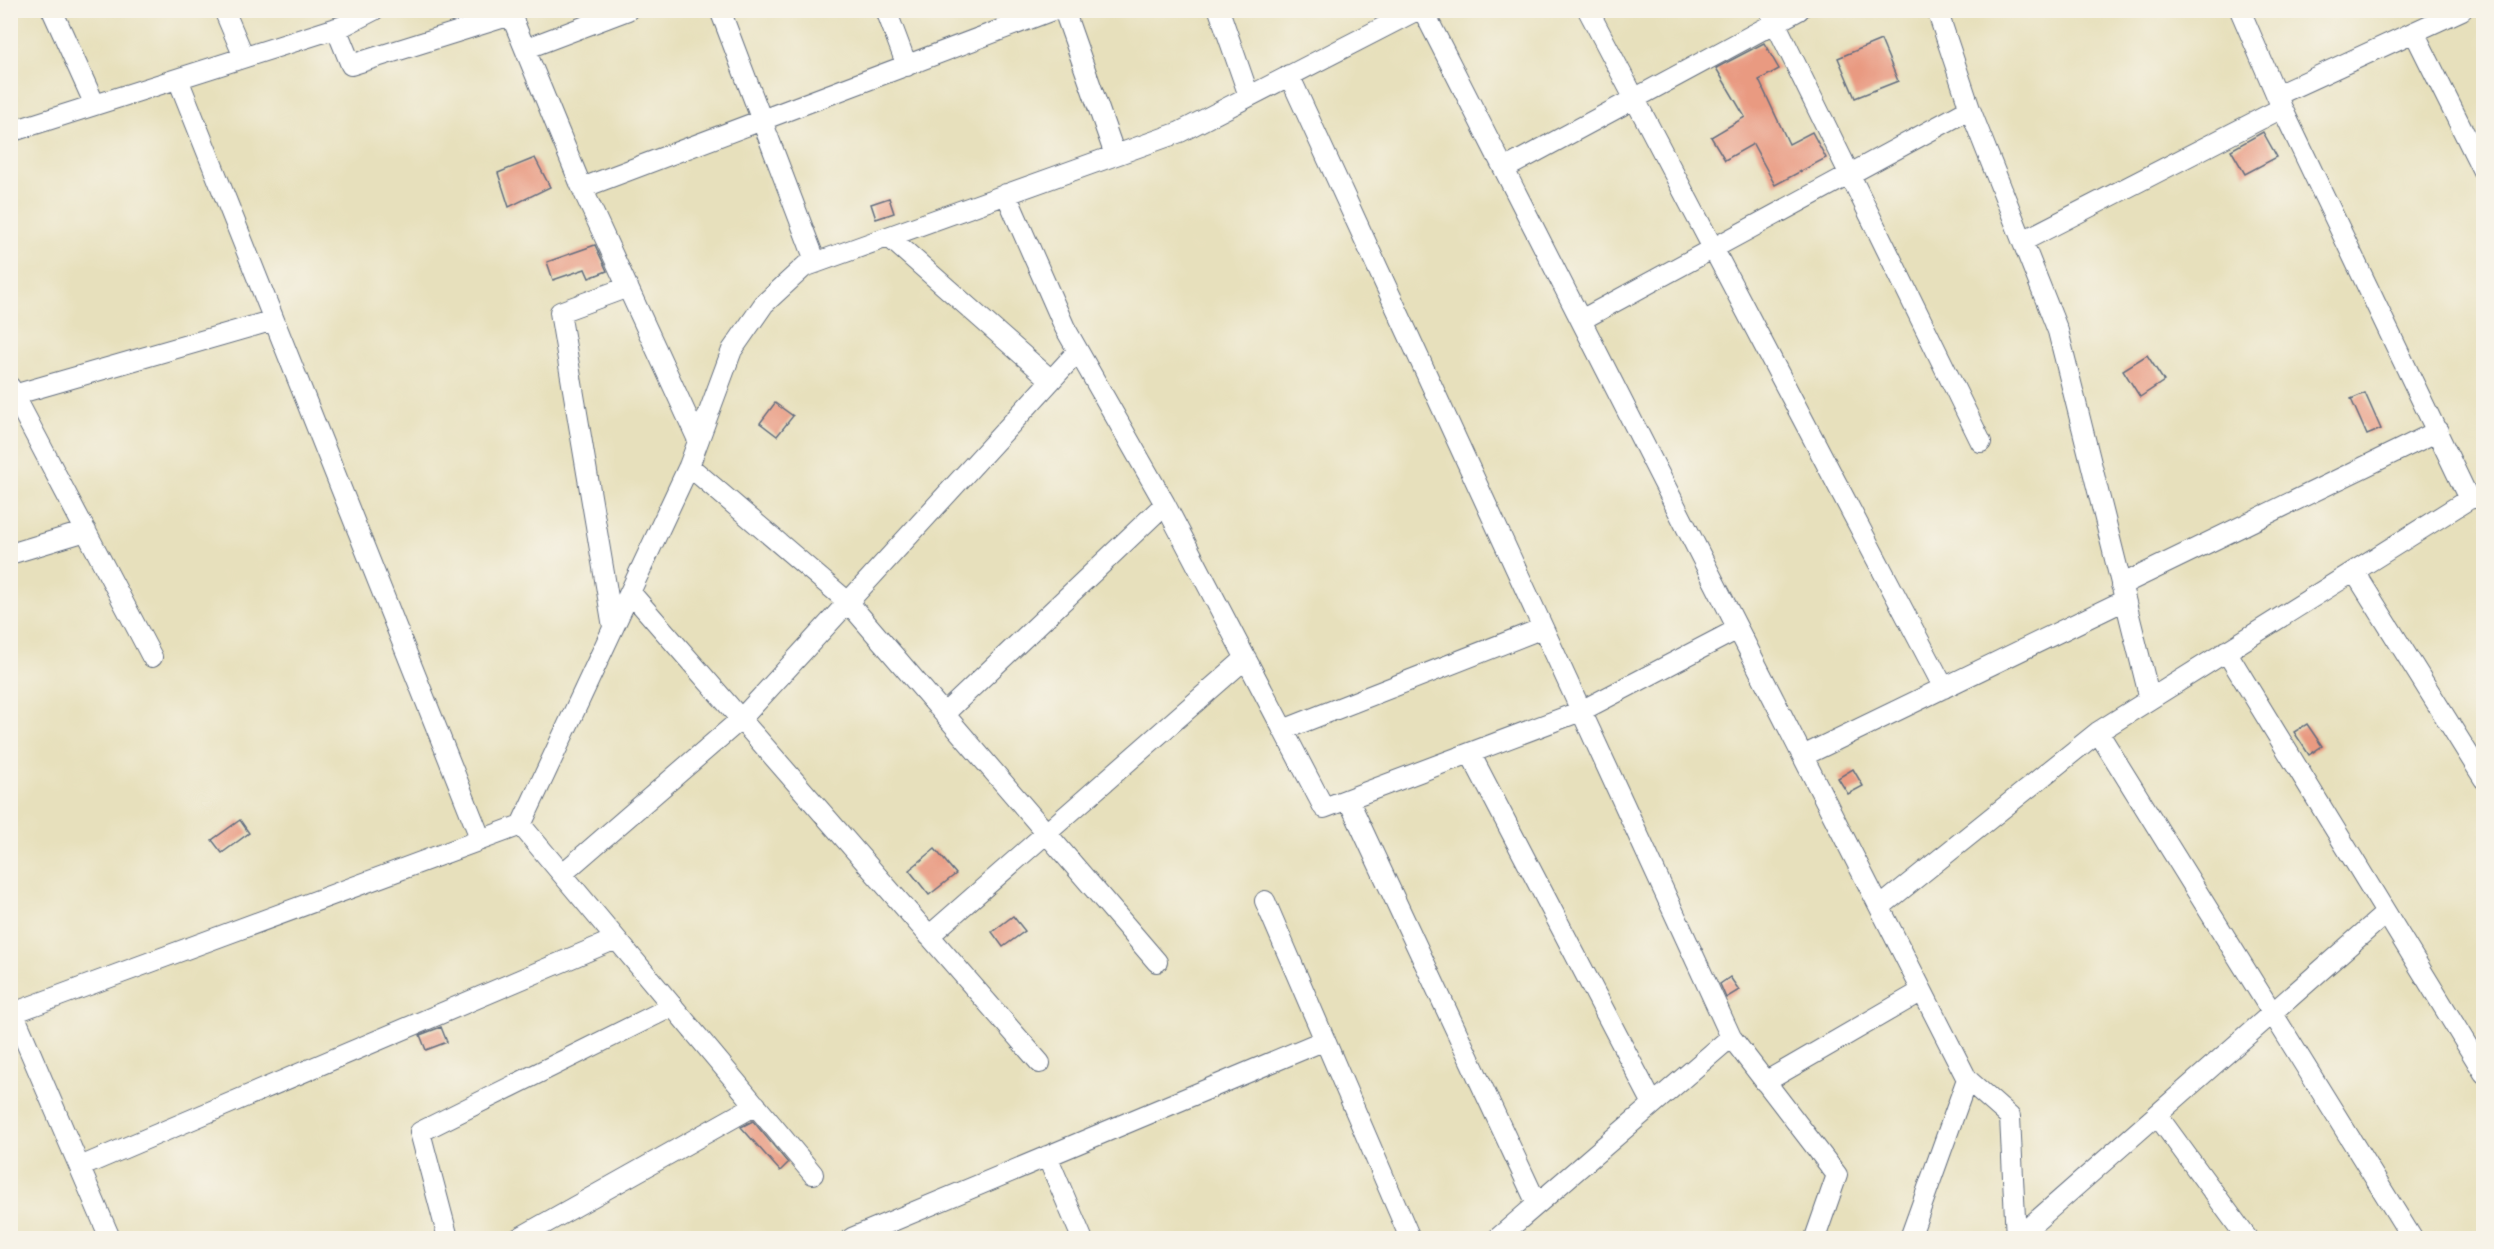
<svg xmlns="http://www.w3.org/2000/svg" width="2494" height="1249" viewBox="0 0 2494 1249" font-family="'IM FELL DW Pica',serif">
	<rect width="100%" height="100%" fill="#f7f3e8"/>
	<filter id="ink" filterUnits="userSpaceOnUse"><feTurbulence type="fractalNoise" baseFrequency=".0167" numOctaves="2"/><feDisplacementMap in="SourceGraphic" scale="12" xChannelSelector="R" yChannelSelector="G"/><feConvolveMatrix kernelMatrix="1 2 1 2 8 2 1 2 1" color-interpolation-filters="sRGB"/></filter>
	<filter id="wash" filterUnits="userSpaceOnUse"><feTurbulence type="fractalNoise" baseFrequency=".008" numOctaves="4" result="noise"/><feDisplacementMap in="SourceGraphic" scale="24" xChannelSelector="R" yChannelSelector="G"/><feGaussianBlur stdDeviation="1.35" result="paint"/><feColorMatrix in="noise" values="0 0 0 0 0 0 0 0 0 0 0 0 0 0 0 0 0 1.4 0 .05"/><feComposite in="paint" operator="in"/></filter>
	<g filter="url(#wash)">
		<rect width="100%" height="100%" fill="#e7e0bc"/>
		<g id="blocks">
			<!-- building -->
			<path fill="#e99a81" d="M1881 40 1898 81 1855 98 1838 58Z
				M1764 43 1779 69 1759 80 1789 144 1812 132 1826 158 1775 185 1753 144 1725 160 1711 137 1745 117 1716 68Z
				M2263 132 2277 157 2245 174 2231 150Z
				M535 158 550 187 509 207 498 173Z
				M889 198 894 213 876 219 871 204Z
				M595 245 607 271 589 278 585 269 553 280 547 262Z
				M2147 355 2164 381 2140 397 2123 370Z
				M2365 393 2381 429 2367 435 2351 399Z
				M775 403 793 416 777 436 760 423Z
				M2307 724 2322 746 2309 755 2294 732Z
				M1853 769 1863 786 1848 794 1838 778Z
				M240 820 249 833 222 853 212 840Z
				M935 849 956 874 929 895 909 870Z
				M1013 916 1025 931 1003 947 992 932Z
				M1730 977 1739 990 1726 998 1720 984Z
				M441 1027 447 1042 426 1050 420 1035Z
				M753 1121 788 1163 780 1171 741 1127Z"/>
		</g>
	</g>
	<g filter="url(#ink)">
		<use href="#blocks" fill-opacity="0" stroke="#626d7f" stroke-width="1.5"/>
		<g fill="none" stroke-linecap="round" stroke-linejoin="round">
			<!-- minor casing -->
			<g stroke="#626d7f" stroke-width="22">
				<path id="minor" d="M52 10 95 105
					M224 10 244 57
					M509 10 582 188 698 440
					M720 10 816 263
					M886 10 907 66
					M1064 10 1115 155
					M1219 10 1249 96
					M1423 10 1967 1079 2010 1117 2016 1238
					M1588 10 1944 688
					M1769 10 1981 442
					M1937 10 1970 109 2058 331 2150 699
					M2240 10 2282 108 2469 499
					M336 28 351 65 511 15
					M2414 32 2484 173
					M525 49 628 10
					M1289 75 1731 1037 1837 1175 1815 1238
					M178 79 481 840
					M2277 95 2462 10
					M10 132 343 26 374 10
					M1504 169 1799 10
					M582 188 1053 10
					M1006 194 1065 328 1165 504 1324 808 1581 711 1738 629
					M889 237 1051 380
					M2023 241 2282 108
					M1581 320 1970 109
					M10 387 152 657
					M10 396 274 320
					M689 466 848 602 1157 962
					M10 554 86 531
					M2354 571 2484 779
					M2121 585 2438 431
					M630 592 1040 1063
					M613 627 560 312 628 287
					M2226 651 2484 1073
					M944 714 1165 504
					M1283 730 1543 628
					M2098 732 2412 1238
					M1470 753 1653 1104
					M1803 756 2125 600
					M1348 799 1537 1204
					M521 825 813 1174
					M562 874 741 719 1078 351
					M1265 901 1410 1238
					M1880 907 2098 732 2469 499 2484 496
					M929 936 1246 658
					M10 1005 110 1238
					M13 1013 521 825 689 466 732 350 764 304 804 267 1180 132 1417 10
					M1765 1082 1922 991
					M2157 1115 2247 1238
					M1047 1156 1082 1238
					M80 1167 616 939
					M448 1238 420 1132 673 1006
					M519 1238 756 1105
					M852 1238 1325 1040
					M1498 1238 1731 1037
					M1910 1238 1967 1079
					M2017 1238 2386 913"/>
			</g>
			<!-- minor -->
			<use href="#minor" stroke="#fff" stroke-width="20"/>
		</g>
	</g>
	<!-- margin -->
	<rect width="2494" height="1249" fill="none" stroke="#f7f3e8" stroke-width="36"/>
</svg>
